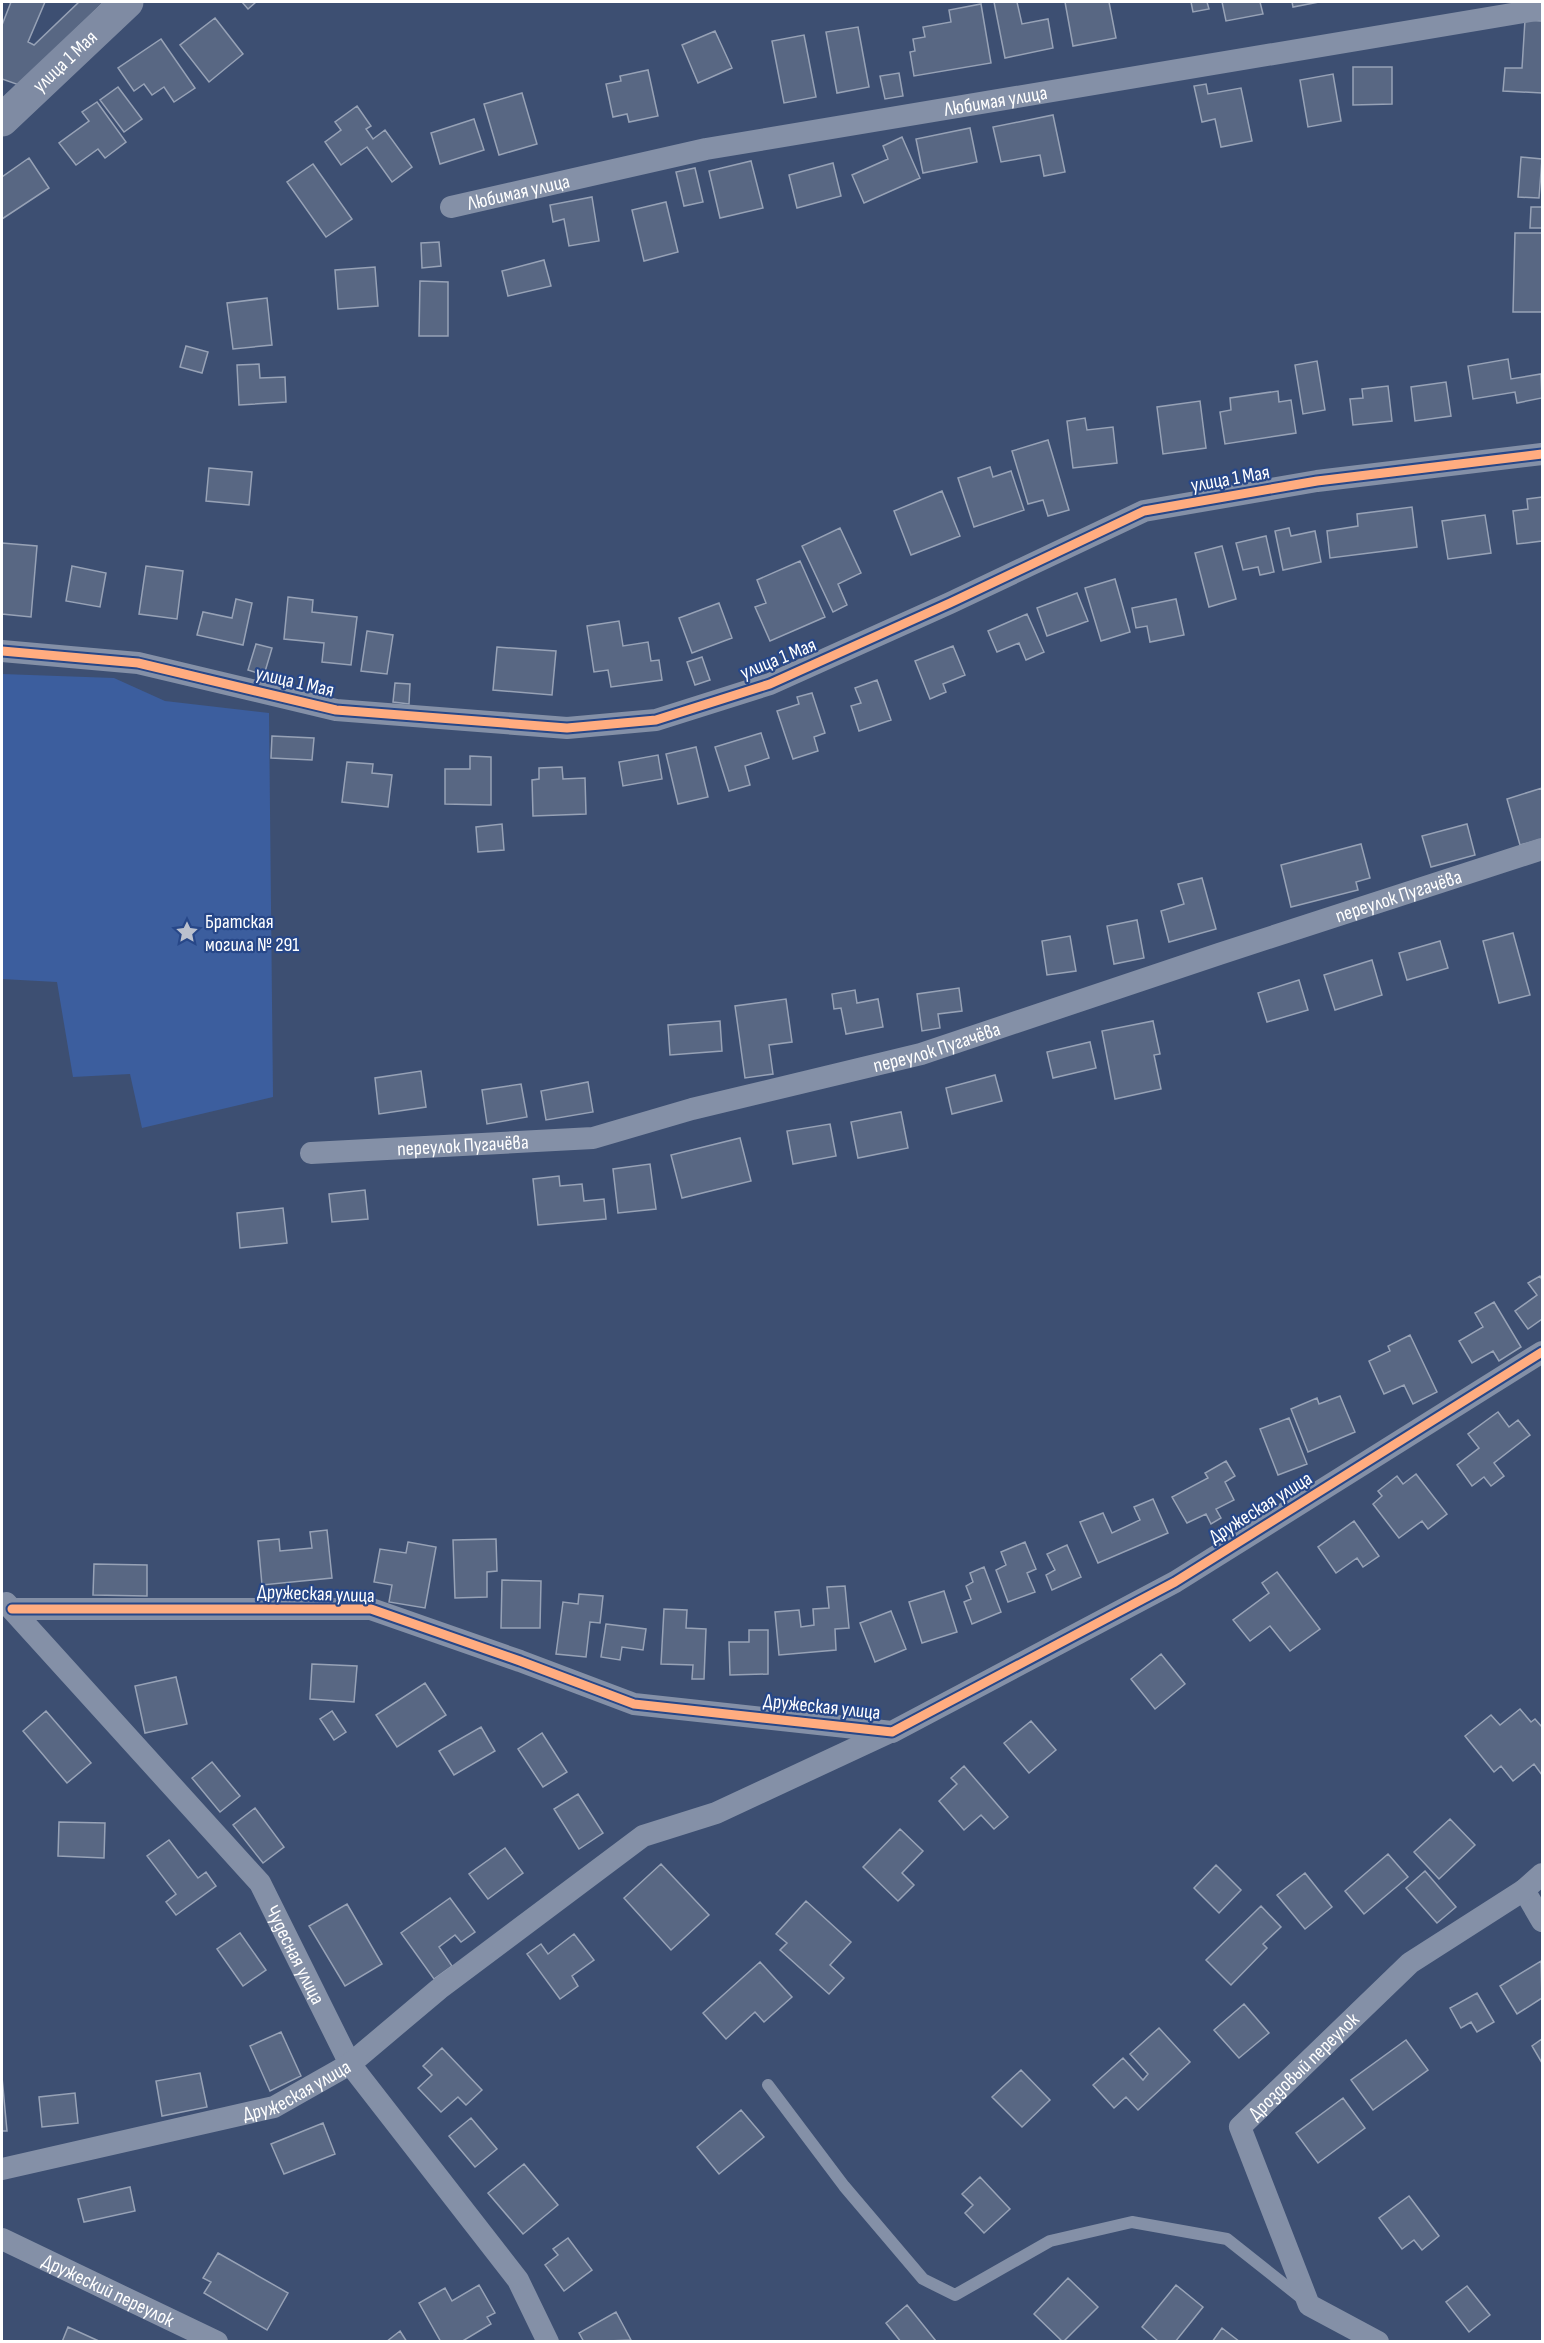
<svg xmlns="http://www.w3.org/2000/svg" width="1544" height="2343" viewBox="0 0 1544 2343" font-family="'Sofia Sans Condensed',sans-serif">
	<rect width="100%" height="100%" fill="#3d4f72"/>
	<!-- green -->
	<path fill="#3c5e9e" d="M2 674 114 678 165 701 269 713 273 1097 142 1128 130 1074 73 1077 57 982 2 979Z"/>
	<!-- building -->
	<path fill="#586783" stroke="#97a2b6" stroke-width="1.5" d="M11 2H45L28 42 34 45 79 2H104L19 85 2 79V25Z
		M242 2H256L248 9Z
		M994 2H1017L1022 24 1048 19 1053 48 1005 58Z
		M1065 2H1109L1116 38 1073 46Z
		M1191 2H1207L1209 9 1193 12Z
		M1222 2H1260L1263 14 1226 21Z
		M1292 2H1319L1293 7Z
		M981 4 991 63 914 76 910 52 915 51 913 39 925 37 923 27 951 22 949 10Z
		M215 18 243 54 209 82 180 45Z
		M1525 20 1542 21V93L1503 91 1505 68H1522Z
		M858 27 869 87 837 93 826 32Z
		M715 31 732 68 698 83 682 45Z
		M804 35 816 97 784 103 772 41Z
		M161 39 195 88 174 102 164 87 152 95 144 84 134 91 118 68Z
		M1353 67H1392V104L1353 105Z
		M648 70 658 116 629 122 627 114 613 117 606 84 621 81 620 76Z
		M899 73 903 96 885 99 880 76Z
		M1333 74 1341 121 1308 127 1300 80Z
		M1206 84 1208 94 1241 88 1252 141 1221 147 1215 119 1202 122 1194 86Z
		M118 87 142 119 124 132 100 100Z
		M522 93 537 144 499 155 484 104Z
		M97 102 126 142 105 158 98 149 76 165 59 143 89 121 82 112Z
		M357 106 371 126 366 129 373 139 385 130 412 167 392 182 367 147 341 165 325 142 341 130 335 122Z
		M1053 115 1065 172 1044 176 1040 155 1001 162 993 127Z
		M474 119 484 150 440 164 431 133Z
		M970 128 977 162 923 173 916 139Z
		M902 137 920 178 864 203 852 175 888 159 883 146Z
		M1521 157 1542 159 1539 198 1518 197Z
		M29 158 49 188 2 219V177Z
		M751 161 763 208 720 218 709 171Z
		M833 163 841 196 797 208 789 175Z
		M313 164 352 219 326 237 287 182Z
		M695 168 703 202 684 206 676 172Z
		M592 197 599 241 569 246 564 219 553 222 550 205Z
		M666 202 678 252 644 261 632 210Z
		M1531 207H1542V228H1530Z
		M1515 233H1542V312H1513Z
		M439 242 441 266 422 268 421 243Z
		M544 260 551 286 508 296 502 271Z
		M375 267 378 306 338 309 335 270Z
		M420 281 448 282V336H419Z
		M267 298 272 345 233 349 227 303Z
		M186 346 208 352 202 373 180 367Z
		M1508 359 1511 379 1541 374 1542 398 1517 403 1515 392 1473 399 1468 366Z
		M1317 361 1325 410 1303 414 1295 365Z
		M259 364 260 378 285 377 286 402 239 405 237 365Z
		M1446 382 1451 416 1415 421 1411 387Z
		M1388 386 1392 421 1353 425 1350 399 1363 398 1362 389Z
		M1278 391 1279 402 1291 400 1296 433 1225 444 1220 412 1231 410 1230 398Z
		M1200 401 1206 448 1163 454 1157 407Z
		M1085 418 1087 430 1113 427 1117 463 1073 468 1067 421Z
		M1048 440 1069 510 1048 516 1043 500 1028 504 1012 451Z
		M990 467 993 477 1011 471 1024 510 974 527 958 478Z
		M209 468 252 472 249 505 206 501Z
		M942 491 960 536 911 555 894 511Z
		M1542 497V541L1517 544 1513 511 1528 509 1527 499Z
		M1412 507 1417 547 1330 558 1327 531 1358 526 1357 514Z
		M1485 515 1491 553 1448 559 1442 521Z
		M840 528 861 573 838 584 847 605 833 612 802 546Z
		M1289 528 1291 536 1315 531 1321 562 1283 570 1275 531Z
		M1266 536 1274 572 1260 575 1258 567 1243 570 1236 543Z
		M2 543 37 546 31 617 2 614Z
		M1222 546 1236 599 1209 607 1195 553Z
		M800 561 825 617 770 641 755 607 766 603 757 580Z
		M72 566 106 573 100 607 66 601Z
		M146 566 183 571 177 619 139 614Z
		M1115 579 1130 632 1101 641 1085 588Z
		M1077 593 1088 621 1047 636 1037 608Z
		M288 597 313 600 312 612 357 617 351 665 322 662 324 643 284 639Z
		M236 599 252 603 243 645 197 635 203 612 232 618Z
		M1176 599 1184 635 1150 642 1147 626 1136 628 1132 608Z
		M719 603 732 638 692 653 679 618Z
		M1027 614 1044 652 1026 660 1019 643 997 652 988 631Z
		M619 621 623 646 648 642 651 661 659 660 662 680 611 687 608 670 594 672 587 626Z
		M367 631 393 635 387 674 361 671Z
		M256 644 272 648 264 675 248 670Z
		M953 646 965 675 943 684 946 692 930 699 915 661Z
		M497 647 556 651 552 695 493 690Z
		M702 657 710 680 695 685 687 662Z
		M877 680 891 720 859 731 851 706 861 703 855 688Z
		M395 683 410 684 409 704 393 702Z
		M812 693 825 733 814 737 818 751 793 759 777 711 799 704 797 697Z
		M761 733 769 758 745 766 750 785 729 791 715 747Z
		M272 736 314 738 312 760 271 758Z
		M696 747 708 797 678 804 666 754Z
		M658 755 662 779 623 786 619 762Z
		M470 756 491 757V805L445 804V769H470Z
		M347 762 373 764 372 773 392 775 388 807 342 802Z
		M562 767 563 779 585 778 586 814 533 816 532 780 539 779V768Z
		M1542 788V839L1520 845 1507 799Z
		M502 824 504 850 478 852 476 827Z
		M1467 824 1475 855 1431 867 1422 836Z
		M1361 844 1370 878 1356 882 1358 890 1291 907 1281 865Z
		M1202 878 1216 929 1169 942 1161 911 1184 904 1178 884Z
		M1137 920 1144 958 1114 964 1107 926Z
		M1513 933 1530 995 1499 1003 1483 941Z
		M1070 936 1076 971 1047 975 1042 941Z
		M1440 941 1448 968 1407 980 1399 953Z
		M1372 960 1382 995 1335 1010 1324 975Z
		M1299 980 1308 1010 1267 1022 1258 993Z
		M959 988 962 1011 938 1014 940 1028 922 1031 917 994Z
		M855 990 857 1003 878 999 883 1027 846 1034 841 1008 834 1009 832 994Z
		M786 999 792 1042 769 1045 773 1074 745 1078 735 1006Z
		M720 1021 722 1051 670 1055 668 1025Z
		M1153 1021 1160 1054 1154 1055 1161 1089 1115 1099 1102 1031Z
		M1090 1042 1096 1068 1053 1078 1047 1052Z
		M421 1071 426 1107 379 1114 375 1078Z
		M995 1075 1002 1101 952 1114 946 1088Z
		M588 1082 593 1112 546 1120 541 1091Z
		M521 1084 527 1117 487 1124 482 1090Z
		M901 1112 908 1148 858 1158 851 1122Z
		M830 1124 836 1156 793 1164 787 1131Z
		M740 1138 751 1181 682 1198 671 1155Z
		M650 1164 656 1209 618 1213 613 1169Z
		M559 1176 560 1186 582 1184 584 1201 604 1199 606 1219 538 1225 533 1179Z
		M365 1190 368 1219 332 1222 329 1194Z
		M283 1208 287 1243 240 1248 237 1213Z
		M1540 1276 1542 1280V1319L1528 1329 1515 1311 1537 1295 1528 1283Z
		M1494 1302 1521 1347 1499 1361 1493 1351 1472 1363 1459 1341 1483 1327 1475 1313Z
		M1410 1335 1437 1392 1413 1404 1404 1385 1384 1394 1369 1361 1390 1351 1388 1346Z
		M1340 1396 1355 1432 1308 1452 1291 1409 1317 1398 1319 1404Z
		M1498 1412 1509 1427 1518 1420 1530 1435 1494 1463 1504 1476 1491 1486 1484 1477 1472 1486 1457 1465 1479 1448 1468 1434Z
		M1289 1418 1307 1464 1278 1475 1260 1429Z
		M1226 1461 1235 1476 1225 1482 1234 1500 1216 1509 1221 1518 1211 1524 1206 1514 1187 1523 1172 1497 1208 1478 1205 1473Z
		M1416 1474 1447 1514 1428 1529 1422 1521 1399 1538 1373 1504 1382 1496 1378 1491 1397 1476 1403 1484Z
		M1153 1499 1168 1533 1098 1563 1080 1522 1103 1513 1112 1533 1140 1520 1134 1507Z
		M1354 1521 1379 1556 1363 1567 1357 1558 1336 1573 1318 1547Z
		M327 1530 332 1578 262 1585 258 1541 279 1539 280 1551 312 1548 310 1532Z
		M496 1539 497 1571 487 1572V1597L455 1598 453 1540Z
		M408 1542 436 1547 425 1608 389 1602 392 1585 374 1582 380 1549 406 1553Z
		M1025 1542 1036 1569 1027 1573 1035 1592 1008 1602 996 1570 1006 1565 1001 1552Z
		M1067 1545 1081 1577 1052 1590 1046 1575 1055 1570 1047 1554Z
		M94 1564 147 1565V1596L93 1595Z
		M984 1567 1001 1612 972 1624 964 1602 971 1599 966 1586 973 1582 970 1573Z
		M1277 1572 1320 1629 1290 1651 1270 1626 1250 1641 1233 1620 1269 1593 1262 1583Z
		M502 1580 541 1581 540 1628H501Z
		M845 1586 849 1628 835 1629 836 1650 779 1655 775 1612 799 1610 801 1627 814 1625 813 1609 829 1608 827 1587Z
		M944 1591 957 1632 922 1643 909 1602Z
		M579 1594 603 1596 600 1623 590 1622 586 1657 556 1654 563 1602 578 1604Z
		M664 1609 687 1610 686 1628 706 1629 704 1679H692L693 1665 661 1664Z
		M891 1611 906 1649 875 1662 860 1623Z
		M606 1624 646 1629 643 1650 622 1647 620 1660 601 1657Z
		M749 1630H768V1674L730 1675 729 1642H749Z
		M1161 1654 1185 1684 1155 1709 1131 1679Z
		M312 1664 357 1666 354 1702 310 1699Z
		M176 1677 187 1724 145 1733 135 1686Z
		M425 1683 446 1715 397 1747 376 1715Z
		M1520 1709 1531 1722 1535 1719 1542 1727V1775L1534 1764 1513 1781 1501 1766 1494 1772 1465 1736 1491 1715 1500 1725Z
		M46 1711 91 1763 67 1783 23 1731Z
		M332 1711 346 1732 334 1740 320 1719Z
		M1031 1721 1056 1750 1029 1773 1004 1743Z
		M481 1727 495 1751 454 1775 439 1751Z
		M542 1733 567 1772 543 1787 518 1749Z
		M212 1762 240 1796 220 1812 192 1778Z
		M964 1766 1008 1817 994 1829 981 1815 964 1830 939 1801 957 1784 951 1778Z
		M578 1794 603 1833 579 1849 554 1809Z
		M255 1808 284 1847 263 1863 233 1825Z
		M1450 1819 1475 1845 1439 1879 1414 1852Z
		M59 1822 105 1823 104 1858 58 1856Z
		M900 1829 923 1851 902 1873 914 1885 898 1901 863 1867Z
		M169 1840 198 1878 206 1872 216 1886 176 1915 166 1902 176 1894 147 1856Z
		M505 1848 523 1873 488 1899 469 1874Z
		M1388 1854 1408 1877 1364 1914 1345 1891Z
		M661 1864 709 1915 671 1950 624 1898Z
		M1216 1865 1241 1890 1219 1913 1194 1888Z
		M1425 1871 1456 1907 1437 1923 1406 1888Z
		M1305 1873 1332 1907 1305 1929 1277 1895Z
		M450 1898 475 1932 461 1942 455 1935 439 1947 452 1966 434 1979 401 1933Z
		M806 1901 851 1942 830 1965 844 1978 829 1994 780 1950 787 1943 776 1934Z
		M347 1904 382 1964 345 1986 309 1926Z
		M1261 1906 1281 1927 1263 1944 1267 1948 1231 1985 1206 1960Z
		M240 1933 266 1970 243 1986 217 1949Z
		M574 1934 594 1960 572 1976 578 1986 560 1999 527 1954 541 1944 548 1954Z
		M1541 1961 1542 1998 1517 2014 1500 1986Z
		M760 1962 792 1997 764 2022 755 2012 726 2039 703 2013Z
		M1477 1993 1494 2022 1477 2032 1471 2022 1461 2028 1450 2008Z
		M1244 2004 1269 2033 1239 2058 1214 2030Z
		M1159 2028 1190 2062 1138 2110 1126 2097 1114 2108 1093 2085 1123 2058 1143 2080 1148 2074 1130 2054Z
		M281 2032 301 2076 270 2091 250 2046Z
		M1542 2039V2063L1532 2046Z
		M1406 2040 1428 2070 1373 2110 1351 2080Z
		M442 2048 482 2090 466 2105 458 2097 441 2112 418 2088 432 2075 423 2066Z
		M1021 2070 1050 2100 1022 2127 992 2097Z
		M200 2073 207 2107 162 2116 156 2081Z
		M2 2077 7 2131H2Z
		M75 2093 78 2123 42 2127 39 2097Z
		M1343 2098 1365 2128 1318 2163 1296 2133Z
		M741 2110 764 2137 719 2174 697 2147Z
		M471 2118 497 2149 475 2167 449 2136Z
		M323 2123 335 2154 284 2174 271 2144Z
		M524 2164 558 2205 523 2234 488 2193Z
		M980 2177 1010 2209 984 2233 965 2213 973 2205 962 2194Z
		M130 2187 135 2211 84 2222 78 2199Z
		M1409 2196 1439 2236 1422 2250 1414 2240 1402 2249 1379 2218Z
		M568 2238 592 2270 564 2291 545 2265 558 2255 553 2249Z
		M218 2253 288 2293 267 2330 204 2293 211 2282 203 2278Z
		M1068 2278 1098 2307 1063 2342 1034 2314Z
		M479 2285 495 2313 487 2317 491 2324 461 2342H441L419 2303 445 2288 452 2301Z
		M1176 2285 1203 2307 1175 2342H1159L1142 2327Z
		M1467 2286 1490 2315 1469 2332 1446 2302Z
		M907 2305 936 2341 934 2342H901L886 2323Z
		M616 2312 631 2340 584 2342 579 2333Z
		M68 2327 101 2342H62Z
		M1222 2328 1240 2342H1212Z
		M400 2331 407 2342H386Z"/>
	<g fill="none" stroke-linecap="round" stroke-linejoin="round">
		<!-- lane -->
		<path stroke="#8490a7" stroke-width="12" d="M768 2085 844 2186 923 2279 955 2295 1050 2241 1132 2222 1227 2239 1304 2300"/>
		<!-- street -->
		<g stroke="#8490a7" stroke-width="22">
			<path id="s1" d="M451 207 706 149 1542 9"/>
			<path d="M2 651 138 663 336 710 567 728 656 720 770 684 950 603 1144 511 1317 481 1542 454"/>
			<path id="s2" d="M311 1153 593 1138 692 1109 921 1054 1219 954 1542 849"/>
			<path id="s3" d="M6 1603 260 1883 350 2064 518 2280 548 2342"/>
			<path d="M12 1609H371L520 1661 634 1704 892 1732 1175 1582 1542 1352"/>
			<path d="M1524 1890 1542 1921"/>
			<path id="s4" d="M2 2169 274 2107 350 2064 439 1989 643 1836 716 1813 890 1732"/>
			<path id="s5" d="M2 2239 217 2342"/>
			<path id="s6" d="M1378 2342 1309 2305 1240 2127 1410 1963 1524 1890 1542 1874"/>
		</g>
		<!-- secondary -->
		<path stroke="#7f8ba3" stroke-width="33" id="s7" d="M2 120 127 2"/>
		<!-- cycleway casing -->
		<g stroke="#274788" stroke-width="13">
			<path id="cycleway" d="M2 651 138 663 336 710 567 728 656 720 770 684 950 603 1144 511 1317 481 1542 454
				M12 1609H371L520 1661 634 1704 892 1732 1175 1582 1542 1352"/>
		</g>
		<!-- cycleway -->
		<use href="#cycleway" stroke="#ffac80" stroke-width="9"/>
	</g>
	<!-- icons -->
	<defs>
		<g id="sight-bare" transform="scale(1.8)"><path d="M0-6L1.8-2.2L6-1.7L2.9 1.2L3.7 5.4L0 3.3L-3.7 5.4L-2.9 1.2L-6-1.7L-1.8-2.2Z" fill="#bbc1ce" stroke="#274788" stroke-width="2.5" paint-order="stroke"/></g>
	</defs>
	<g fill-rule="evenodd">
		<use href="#sight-bare" x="187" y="932"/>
	</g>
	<g text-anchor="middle" stroke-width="4.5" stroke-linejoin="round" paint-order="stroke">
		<!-- street labels -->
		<g font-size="20" fill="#fff" stroke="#274788">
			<text dy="7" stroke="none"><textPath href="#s7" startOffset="86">улица 1 Мая</textPath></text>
			<text dy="7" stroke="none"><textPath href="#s1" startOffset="555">Любимая улица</textPath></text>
			<text dy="7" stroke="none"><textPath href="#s1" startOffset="69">Любимая улица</textPath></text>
			<text transform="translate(1230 478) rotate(-10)" y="7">улица 1 Мая</text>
			<text transform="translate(778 658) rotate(-22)" y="7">улица 1 Мая</text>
			<text transform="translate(295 681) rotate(13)" y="7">улица 1 Мая</text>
			<text dy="7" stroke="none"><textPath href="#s2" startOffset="1124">переулок Пугачёва</textPath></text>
			<text dy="7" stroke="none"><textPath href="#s2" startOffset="638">переулок Пугачёва</textPath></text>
			<text dy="7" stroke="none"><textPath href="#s2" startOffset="152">переулок Пугачёва</textPath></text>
			<text transform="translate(1260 1507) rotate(-32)" y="7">Дружеская улица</text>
			<text transform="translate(316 1593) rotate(2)" y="7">Дружеская улица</text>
			<text transform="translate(822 1706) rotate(6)" y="7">Дружеская улица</text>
			<text dy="7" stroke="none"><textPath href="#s3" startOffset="458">Чудесная улица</textPath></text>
			<text dy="7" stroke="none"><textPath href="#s6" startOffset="357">Дроздовый переулок</textPath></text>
			<text dy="7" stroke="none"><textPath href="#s4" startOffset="306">Дружеская улица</textPath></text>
			<text dy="7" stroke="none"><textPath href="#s5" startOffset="118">Дружеский переулок</textPath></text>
		</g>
		<!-- poi labels -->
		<g font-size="20" fill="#fff" stroke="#274788" text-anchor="start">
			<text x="205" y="928">Братская<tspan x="205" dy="23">могила № 291</tspan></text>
		</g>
	</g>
	<!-- border -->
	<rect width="1544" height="2343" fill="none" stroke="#ffffff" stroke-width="6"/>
</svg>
